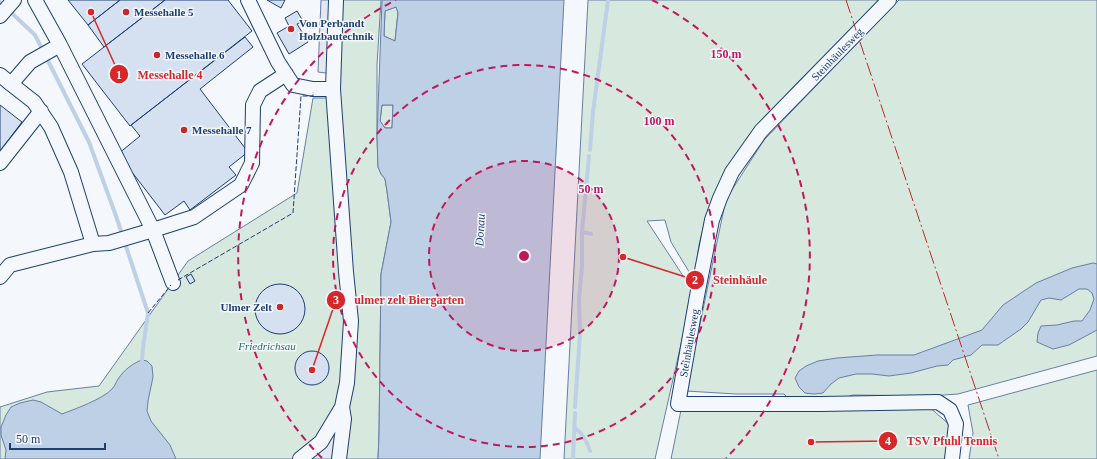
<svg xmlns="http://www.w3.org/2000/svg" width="1097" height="459" viewBox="0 0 1097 459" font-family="'Times New Roman',serif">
	<rect width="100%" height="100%" fill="#f4f7fb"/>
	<!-- green -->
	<path fill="#d7e8df" stroke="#687fa3" d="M341 0H381L377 65V136L378 167 381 174 385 179 387 191 391 222 381 274 379 436 378 459H0V407L47 392 99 386 188 261 297 193 313 98H336Z
		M588 0H880L800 80 758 125 725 170 706 216 699 245 694 280 671 242 665 220 647 221 693 291 655 459H564Z
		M899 0H1097V356L958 394 930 396 853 395 833 401 789 399 784 394H736L686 391 726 199 764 140Z
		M396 7 398 12 395 41 384 36 385 11Z
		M382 105H393L392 128H385L380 121Z
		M1097 370V459H969L973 433 968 405Z
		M928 406 950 425 946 459H671L681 410Z"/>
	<!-- parking -->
	<path fill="#e3e8f0" stroke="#687fa3" d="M321 0H336L333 74 318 72Z
		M344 419 341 459H311Z"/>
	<!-- water -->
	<path fill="#bed0e5" stroke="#687fa3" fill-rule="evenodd" d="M382 0H564L540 459H378L379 436 381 274 391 222 387 191 385 179 381 174 378 167 377 136ZM396 7 398 13 395 41 384 36 385 11ZM382 105H393L392 128H385L380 121Z
		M1093 263 1097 264V330L1069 345 1053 349 1037 342 1038 333 1041 326 1057 325 1074 321H1082L1090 310 1094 299 1092 293 1087 289H1079L1061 300 1049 298 1041 300 1028 322 1021 329 998 345H982L971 355 953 360 948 365 937 366 911 373 889 376 872 374H856L839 378 831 384 823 393 814 394 805 393 799 387 795 378 799 371 806 366 818 361 837 358 877 355H914L982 330 1003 305 1036 283 1072 268Z
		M142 360 147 361 152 366 153 377 148 401 147 411 151 421 170 445 176 459H5L6 450 1 435V427L6 415 11 407 20 403 33 400 41 402 62 414C75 409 103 399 112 389 115 386 116 382 118 379 124 370 133 363 142 360Z"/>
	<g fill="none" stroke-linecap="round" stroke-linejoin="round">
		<!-- stream -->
		<path stroke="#bed0e5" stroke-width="4" d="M0 2 35 35 89 142 116 216 148 313 143 348 142 360
			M590 150 593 112 608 0
			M582 232 591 234
			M575 407 580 334 579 299 582 266V232L589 156
			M574 427C583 434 587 441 590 451
			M573 459 575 413"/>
	</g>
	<!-- building -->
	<path fill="#d5e0f0" stroke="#1d3f73" d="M68 0H120L88 25Z
		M120 0H165L104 47 88 25Z
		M165 0H228L252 31 130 126 82 64Z
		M267 0H285L281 8Z
		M297 11 303 21 297 24 308 42 289 54 277 33 289 26 285 18Z
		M245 37 253 47 200 89 248 152 229 167 236 175 190 210 184 201 165 215 118 154 140 136 131 125Z
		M0 105 22 122 0 151Z
		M191 274 195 281 190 284 186 277Z
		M255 309a25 25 0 1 1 50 0a25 25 0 1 1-50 0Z
		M295 368a17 17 0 1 1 34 0a17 17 0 1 1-34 0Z"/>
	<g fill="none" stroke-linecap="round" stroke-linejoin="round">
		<!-- minor casing -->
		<g stroke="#1d3f73" stroke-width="16">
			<path id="minor" d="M248 0 278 62 293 85 313 89H333
				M889 0 761 131 732 172 720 198 712 220 697 296 678 404H821L938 402 950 410 956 424 952 459
				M0 16 14 0
				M0 75 11 84 30 62 60 45
				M11 84 34 102 51 127 71 172 93 244 109 243 153 230 60 45 35 0
				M0 163 41 111
				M0 277 10 265 93 244
				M173 283 153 230 194 217 241 185 252 163 253 105 260 91 286 74
				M300 459 321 442 342 407 347 383 351 321 346 272 333 89 336 0
				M339 459 344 419 342 407"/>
		</g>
		<!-- minor -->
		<use href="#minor" stroke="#f4f7fb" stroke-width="14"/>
		<!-- fence -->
		<path stroke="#1d3f73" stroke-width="1" stroke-dasharray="5 2" stroke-linecap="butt" d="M178 280 293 213 301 96H313V92
			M148 313 171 285"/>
		<!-- power -->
		<path stroke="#c62828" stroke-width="1" stroke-dasharray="14 3 2 3" stroke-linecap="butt" d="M846 0 999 459"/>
	</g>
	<!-- distance rings -->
	<circle cx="524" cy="256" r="95" fill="#c2185b" fill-opacity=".12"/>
	<g fill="none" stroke="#c2185b" stroke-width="2" stroke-dasharray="7 5">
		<circle cx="524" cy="256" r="95"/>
		<circle cx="524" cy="256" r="191"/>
		<path d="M322 458A286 286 0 0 1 396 0M652 0A286 286 0 0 1 726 458"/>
	</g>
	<!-- markers -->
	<g fill="#c62828" stroke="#f4f7fb" stroke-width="1.5">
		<circle cx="126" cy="12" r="4"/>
		<circle cx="291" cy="29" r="4"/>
		<circle cx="157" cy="55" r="4"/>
		<circle cx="184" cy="130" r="4"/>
		<circle cx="280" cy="307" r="4"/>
	</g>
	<g text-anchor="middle" stroke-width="3" stroke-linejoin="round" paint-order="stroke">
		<!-- poi labels -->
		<g font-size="11" font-weight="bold" fill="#1d3f73" stroke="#f4f7fb" text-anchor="start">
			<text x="134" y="16">Messehalle 5</text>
			<text x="299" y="27">Von Perbandt<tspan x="299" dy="13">Holzbautechnik</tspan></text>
			<text x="165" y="59">Messehalle 6</text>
			<text x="192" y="134">Messehalle 7</text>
			<text x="272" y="311" text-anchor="end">Ulmer Zelt</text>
		</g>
		<!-- street labels -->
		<g font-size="11" fill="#1d3f73" stroke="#f4f7fb">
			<text transform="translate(837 54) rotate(-46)" y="4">Steinhäulesweg</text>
			<text transform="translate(689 343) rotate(-80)" y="4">Steinhäulesweg</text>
		</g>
		<!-- park labels -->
		<g font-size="11" font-style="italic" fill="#2c6c60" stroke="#f4f7fb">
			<text x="267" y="350">Friedrichsau</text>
		</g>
		<!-- water labels -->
		<g font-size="12" font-style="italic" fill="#1d3f73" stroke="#f4f7fb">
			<text transform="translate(480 230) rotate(-87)" y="4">Donau</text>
		</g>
	</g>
	<circle cx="524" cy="256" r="6" fill="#c2185b" stroke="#f4f7fb" stroke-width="2"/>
	<g font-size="12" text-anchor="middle" font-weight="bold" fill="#c2185b" stroke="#f4f7fb" stroke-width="3" stroke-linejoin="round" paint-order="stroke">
		<text x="726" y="58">150 m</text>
		<text x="659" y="125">100 m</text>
		<text x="591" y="193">50 m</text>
	</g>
	<!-- callouts -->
	<path fill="none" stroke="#d62828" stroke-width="1.5" d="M91 12L119 74M623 257L695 280M312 370L336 300M811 442L888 441"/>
	<g fill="#d62828" stroke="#f4f7fb" stroke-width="1.5">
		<circle cx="91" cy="12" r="4"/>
		<circle cx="623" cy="257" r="4"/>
		<circle cx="312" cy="370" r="4"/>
		<circle cx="811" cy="442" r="4"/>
		<circle cx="119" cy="74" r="10"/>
		<circle cx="695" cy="280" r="10"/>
		<circle cx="336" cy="300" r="10"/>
		<circle cx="888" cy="441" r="10"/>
	</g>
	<g font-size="12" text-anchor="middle" font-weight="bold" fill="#fff">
		<text x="119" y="79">1</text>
		<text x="695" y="284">2</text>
		<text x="336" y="304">3</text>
		<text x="888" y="445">4</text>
	</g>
	<g font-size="12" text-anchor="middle" font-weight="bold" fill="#d62828" stroke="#f4f7fb" stroke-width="3" stroke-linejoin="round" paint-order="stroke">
		<text x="170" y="79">Messehalle 4</text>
		<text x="740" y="284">Steinhäule</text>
		<text x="409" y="304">ulmer zelt Biergarten</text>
		<text x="952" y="445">TSV Pfuhl Tennis</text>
	</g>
	<!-- scale -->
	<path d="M10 443v6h95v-6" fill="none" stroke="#1d3f73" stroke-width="2"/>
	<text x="16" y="443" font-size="12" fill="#1d3f73" stroke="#f4f7fb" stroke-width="3" paint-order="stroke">50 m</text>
</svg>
